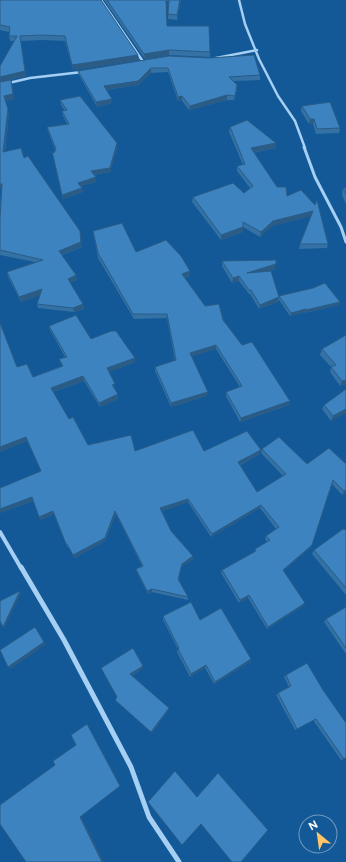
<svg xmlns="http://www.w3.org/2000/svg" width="346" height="862" viewBox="0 0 346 862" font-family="Figtree,sans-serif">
	<rect width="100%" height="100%" fill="#135997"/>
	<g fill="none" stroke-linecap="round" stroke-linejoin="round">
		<!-- street-far3 -->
		<path stroke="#a5cff3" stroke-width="2.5" d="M101 0 144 63
			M239 0 245 24 259 59 278 96 295 121 305 148
			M216 58 257 50
			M0 85 30 78 82 72"/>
		<!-- street-far2 -->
		<path stroke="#a5cff3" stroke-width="3" d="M304 147 315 177 341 227 346 242"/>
		<!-- street-far1 -->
		<path stroke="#a5cff3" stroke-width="4" d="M0 532 21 568"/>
		<!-- street -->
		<path stroke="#a5cff3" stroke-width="5" d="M21 567 64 640 131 767 149 817 179 862"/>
	</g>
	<!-- wall -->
	<path fill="#3471a4" d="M0 0 138 55 139 60 73 70 65 41 42 40 21 41 26 76 0 82 1 66 14 41H10L9 36V32L0 30Z
		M104 0H181L177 20 168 19 169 1H166L167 26 210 52V57L169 55 145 59Z
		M169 56 260 75V80L233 81 237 89 234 100H227L189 110 182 101H178L168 72 151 73 138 85 106 90 112 103 97 107 79 75 78 71Z
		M0 82 12 85 14 99 5 101 9 114 5 152 24 158 82 247 62 255 76 275 77 280 70 283 83 304 84 309 74 312 38 308 37 304 40 295 21 302 8 277 7 272 35 262 0 255V219L1 189Z
		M60 100 117 148 110 172 94 175 96 182 81 186 82 188 83 192 63 199 52 151 54 153 55 150 48 131 47 127 67 124 63 116 62 111H65L61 105Z
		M302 106 340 128 339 133 316 134 313 124H309L301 111Z
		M230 127 276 143V148L253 153 277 187 287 196 301 190 328 244 327 248 299 249 300 244 311 216 272 226 260 237 243 227V232L221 240 192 202 193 197 244 193 250 188 237 171V166L243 165 229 132Z
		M343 188H346V204L342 195Z
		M93 231 190 276 184 278 205 306 223 320 242 345 290 401 289 405 240 422 226 396V392L240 387 216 349 192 356 207 396 171 407 155 371V367L175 361 167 318 134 319 98 258Z
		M222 261 275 269 268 271 279 296 340 302 339 305 305 313V312L290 316 279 300 278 302 259 309 250 294H249L239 281 232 283 222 266Z
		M0 323 17 367 33 377 62 366 59 359 65 357 50 330 49 326 91 339 135 362 109 372 115 389 118 399 100 407 84 381 53 392 69 419 88 445 135 451H204L260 454 240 465 257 492 283 476 261 453 262 449 307 464H346V492L342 495 332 484 310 548 283 571 303 606 267 629 248 598 239 603 221 573 222 570 254 552 255 549 267 542 265 539 266 536 276 529 260 508 211 537 188 502 162 511 171 531 193 556V559L181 567 179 580 188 597V600L152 592 148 594 137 572 136 569 142 566 116 514 105 541 75 558 68 547H67L55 514 41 520 33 501 0 513 41 471 27 441 0 452Z
		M346 335V384L340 386 330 372 331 367 320 355 322 349Z
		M346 389 331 421 322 409 324 405Z
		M346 530V595L312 554 314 550Z
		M346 607V654L324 622 326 619Z
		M163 616 200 620 251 659 250 662 214 684 205 668 190 677 177 652 178 649 163 620Z
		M101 668H143L132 676 169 708V709L152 733 116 701 115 700 117 697Z
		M286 675 344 759 341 760 313 720 295 730 276 695 289 687 284 677Z"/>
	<!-- shaded-wall -->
	<path fill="#2a5c86" d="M180 0H181L177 20V15Z
		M21 41 26 76 0 82V77Z
		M169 50V55L145 59 144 54Z
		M138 55 139 60 73 70 72 65Z
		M151 68V73L138 85 104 90V86Z
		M12 85 14 99 5 101 4 96Z
		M227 95V100L189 110 190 106Z
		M182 96V101H178V97Z
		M112 99V103L97 107 96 102Z
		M8 109 9 114 4 157 3 152Z
		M310 119H314L313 124H309Z
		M117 143V148L110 172 92 175 91 171Z
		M276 143V148L250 153 251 148Z
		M96 177V182L79 187 78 183Z
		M0 184H2L3 189H0Z
		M82 188 83 192 63 199 62 195Z
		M313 211 312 216 272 226 260 237 261 232 273 221Z
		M243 227V232L221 240V235Z
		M80 231 82 247 60 255 59 251Z
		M276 264 275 269 246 278 247 273Z
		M190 271V276L181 278 182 274Z
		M76 275 77 280 69 284 68 279Z
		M239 276V281L232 283 233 278Z
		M42 289 44 294 21 302 19 297Z
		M279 297 278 302 259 309 260 305Z
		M340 302 339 305 305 313 306 310Z
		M83 304 84 309 74 312 73 308Z
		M306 309 305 312 290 316 291 313Z
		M216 345V349L190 357V353Z
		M135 358V362L108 373 107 368Z
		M83 376 84 381 52 392 51 388Z
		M346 380V384L340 386 342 381Z
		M208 392 207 396 171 407V403Z
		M118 394V399L100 407 99 403Z
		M290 401 289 405 240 422 241 418Z
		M346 409V413L331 421 333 416Z
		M26 437 27 441 0 452V447Z
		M261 450 260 454 237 466 238 462Z
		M346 490V492L342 495 344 491Z
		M32 497 33 501 0 513V509Z
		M188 499V502L160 512V508Z
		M261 505 260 508 211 537 212 534Z
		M53 511 55 514 41 520 39 517Z
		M115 511 116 514 105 541 75 558 73 555Z
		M312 545 310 548 281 573 283 570Z
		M193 556V559L181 567 178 582 182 564Z
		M152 589V592L148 594 147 591Z
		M20 591 21 593 4 629 3 627Z
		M249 595 248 598 239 603 240 600Z
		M305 603 303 606 267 629 268 627Z
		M35 627 46 644 11 669 8 667Z
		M251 659 250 662 214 684 215 682Z
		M206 665 205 668 190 677 191 674Z
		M143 666V668L131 676 130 674Z
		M169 708V709L152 733 151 732Z
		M87 724 88 725 121 786 81 816 104 862H102L80 817Z"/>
	<!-- building -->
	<path fill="#3c83bf" stroke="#2a5c86" d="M0 0H101L138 55 72 65 65 36 41 35 20 36 25 71 0 77V66L17 36H9L10 27 0 25Z
		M107 0H166L167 26H209L210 52 169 50 144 54Z
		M169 0H180L177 15 168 14Z
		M254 55 260 75 229 77 237 85 235 96 227 95 190 106 182 96 178 97 168 68H151L138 81 104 86 112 99 96 102 78 71 169 56 209 58Z
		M11 80 13 94 4 96 8 109 3 152 21 148 24 158 28 156 80 231 81 242 59 251 76 275 68 279 83 304 73 308 37 304 42 289 19 297 7 272 43 260 0 250V219L2 184H0V82Z
		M80 96 117 143 110 168 91 171 96 177 78 183 82 188 62 195 52 151 54 153 56 149 47 127 69 124 62 111 67 110 60 100Z
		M330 102 340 128 317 129 314 119H310L302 106Z
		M247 120 276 143 251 148 277 187H286L287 196 301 190 315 205 317 200 328 244H300L313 211 273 221 261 232 243 222V227L221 235 193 197 233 183 244 193 253 186 237 166 245 164 230 127Z
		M343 188H346V194Z
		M122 223 136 252 166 240 181 256 190 271 182 274 205 306 219 304 223 320 242 345 252 342 290 401 241 418 226 392 242 386 216 345 190 353 208 392 171 403 155 367 176 360 167 314H133L98 253 93 231Z
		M276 260V264L247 273 271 271 279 297 260 305 251 290H249L239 276 233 278 222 261Z
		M325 283 340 302 306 310V309L291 313 279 296 313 288Z
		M76 315 91 339 111 331H116L135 358 107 368 115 384 112 385 118 394 99 403 83 376 51 388 69 419 73 417 88 445 131 435 135 451 193 430 204 451 247 431 261 450 238 462 257 492 286 474 262 449 279 437 307 464 329 448 346 464V490L344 491 333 480 312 545 283 570 305 603 268 627 249 595 240 600 222 570 256 551 255 549 270 540 266 536 279 527 261 505 212 534 188 499 160 508 171 531 193 556 182 564 178 579 188 597 152 589 147 591 136 569 143 566 115 511 105 538 73 555 67 544H66L53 511 39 517 32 497 0 509V488L41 471 26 437 0 447V323L17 367 27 364 33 377 63 366 59 359 67 357 49 326Z
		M346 335V380L342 381 331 367 336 365 322 349Z
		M346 389V409L333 416 324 405Z
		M343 529 346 530V588L314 550Z
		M20 591 3 627 0 621V601Z
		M191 602 200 620 221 608 251 659 215 682 206 665 191 674 178 649 179 648 163 616Z
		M346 607V648L326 619Z
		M35 627 44 642 8 667 0 650Z
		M133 648 143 666 130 674 169 708 151 732 115 700 117 697 101 668Z
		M307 663 323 690 346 723V757L344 759 316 719 297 729 278 693 291 686 286 675Z
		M87 724 120 786 80 817 102 862H26L0 824V805L55 765 53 761 76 745 71 735Z
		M175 771 197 797 218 773 268 830 241 862H232L201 824 182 845 148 802Z"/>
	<!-- north arrow -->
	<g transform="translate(318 834) rotate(331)"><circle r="19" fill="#135997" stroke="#719bc1"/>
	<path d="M0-3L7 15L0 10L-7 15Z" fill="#ffc566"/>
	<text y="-6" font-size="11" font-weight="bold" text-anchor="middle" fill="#ffffff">N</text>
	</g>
</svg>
